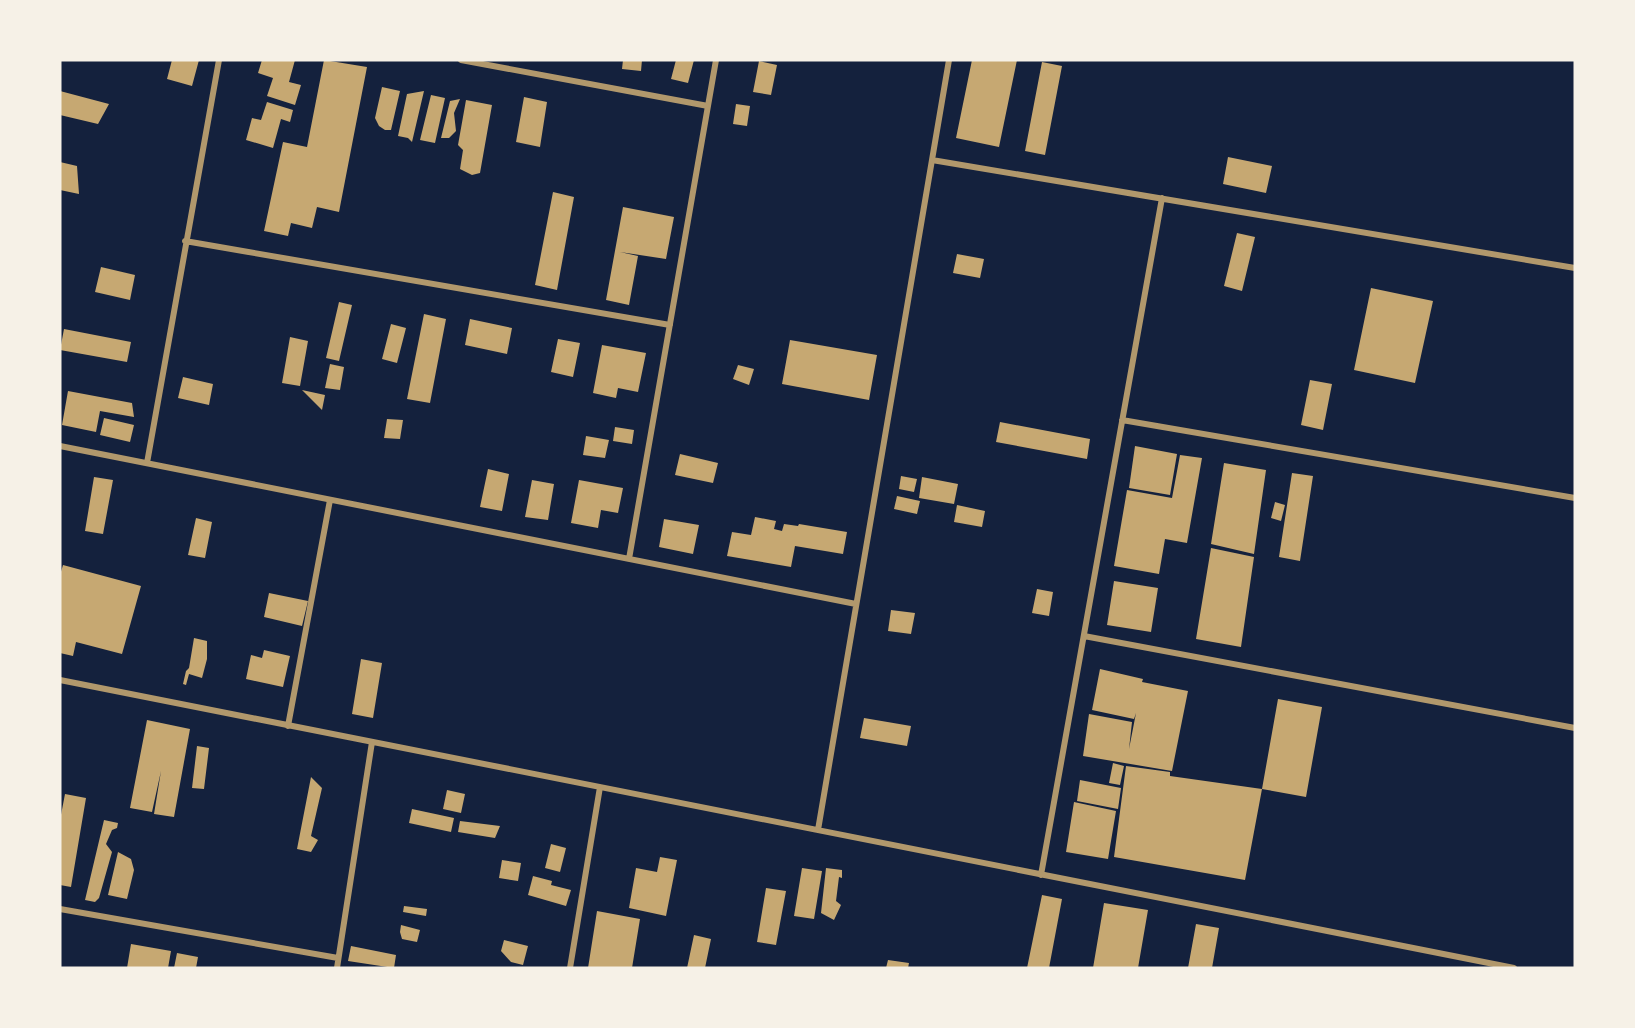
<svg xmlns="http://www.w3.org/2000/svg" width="1635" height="1028" viewBox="0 0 1635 1028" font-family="'PT Serif',serif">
	<rect width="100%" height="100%" fill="#14213d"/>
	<!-- building -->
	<path fill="#c6a872" d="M172 60H199L192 86 167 79Z
		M262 60H295L289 82 301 85 295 105 267 96 273 78 258 73Z
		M324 60 367 67 339 212 317 207 312 228 291 223 288 236 264 231 283 142 307 147Z
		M623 60H642L641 71 622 69Z
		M676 60H694L688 83 671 79Z
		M972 60H1017L999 147 956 138Z
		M759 61 777 65 771 95 753 92Z
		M1042 62 1062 66 1045 155 1025 151Z
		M382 87 400 91 391 130H385L379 126 375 118Z
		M60 91 109 104 98 124 60 115Z
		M424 91 412 142 408 138 398 136 407 94Z
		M431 95 445 98 435 143 420 140Z
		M524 97 547 102 540 147 516 142Z
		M460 99 454 113 456 131 449 138H441L450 101Z
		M466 100 492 105 480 173 472 175 460 169 463 150 458 145Z
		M267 102 293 110 290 122 281 119 273 148 246 140 252 118 261 120Z
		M736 104 750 106 747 126 733 124Z
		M1228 157 1272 166 1266 193 1223 184Z
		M60 162 77 166 79 194 60 190Z
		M553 192 574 197 557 290 535 285Z
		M623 207 674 217 666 259 620 252 638 256 629 305 606 300Z
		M1237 233 1255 237 1242 291 1224 286Z
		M957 254 984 259 980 278 953 273Z
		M101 267 135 275 130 300 95 292Z
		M1371 288 1433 301 1415 383 1354 370Z
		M339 302 352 305 339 361 326 358Z
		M424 314 446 319 430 403 407 399Z
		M470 319 512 328 507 354 465 345Z
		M391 324 406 328 397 363 382 359Z
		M64 329 131 342 127 362 60 350Z
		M290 337 308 341 300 386 282 383Z
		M558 339 580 343 573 377 551 372Z
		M790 340 877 355 869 400 782 384Z
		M602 345 646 353 638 392 618 388 616 398 593 393Z
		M330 364 344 367 340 390 325 388Z
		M738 365 754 369 749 385 733 379Z
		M183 377 213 384 209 405 178 398Z
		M1310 380 1332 384 1323 430 1301 425Z
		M302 390 325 395 322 410Z
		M68 391 132 403 134 417 100 411 96 432 62 425Z
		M104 418 134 425 130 442 100 435Z
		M387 419 403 420 400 439 384 438Z
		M1000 422 1090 439 1087 459 996 442Z
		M615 427 634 430 632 444 613 441Z
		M586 436 609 440 605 458 583 455Z
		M1135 446 1177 454 1170 495 1129 488Z
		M680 454 718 463 713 483 675 475Z
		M1180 455 1202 458 1187 543 1165 539 1159 574 1114 566 1127 490 1172 498Z
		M1224 463 1266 470 1254 554 1211 544Z
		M488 469 509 474 502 511 480 507Z
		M1292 473 1313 476 1300 561 1279 557Z
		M901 476 917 479 914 492 899 489Z
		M94 477 113 480 103 534 85 531Z
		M922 477 958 484 954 504 919 498Z
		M532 480 554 484 548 520 525 517Z
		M579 480 623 488 618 513 601 510 598 528 571 523Z
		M897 496 920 501 917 514 894 509Z
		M1275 502 1285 505 1281 521 1271 518Z
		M957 505 985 511 982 527 954 522Z
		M755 517 776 521 774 529 782 531 784 524 798 526 799 524 847 532 843 554 795 546 791 567 727 556 732 532 751 535Z
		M196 518 212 522 205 558 188 555Z
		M664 519 699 525 693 554 659 547Z
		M1211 548 1254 557 1241 647 1196 639Z
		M63 565 141 586 122 654 76 642 73 656 60 653V575Z
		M1114 581 1158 588 1151 632 1107 625Z
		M1037 589 1053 592 1049 616 1032 613Z
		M269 593 308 601 302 626 264 617Z
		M891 610 915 613 911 634 888 631Z
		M194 638 207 641V659L202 678 189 674 186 685 183 684 186 671 189 668Z
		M264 650 290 656 283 687 246 679 251 655 262 658Z
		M361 659 382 663 373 718 352 714Z
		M1100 669 1143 679 1142 682 1188 691 1172 771 1083 756 1089 714 1132 722 1129 749 1136 713 1134 719 1092 710Z
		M1278 699 1322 707 1306 797 1262 789Z
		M864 718 911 726 907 746 860 738Z
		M147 720 190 729 174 817 154 814 161 771 152 812 130 808Z
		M197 746 209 748 204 789 192 788Z
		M1113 763 1124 766 1120 785 1109 783Z
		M1126 766 1170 772V776L1262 789 1245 880 1114 857Z
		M311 777 322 788 311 836 318 840 311 852 297 849Z
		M1080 780 1121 788 1118 809 1077 801Z
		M447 790 465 794 461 813 443 809Z
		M65 794 86 798 71 887 60 885V820Z
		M1074 802 1116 811 1108 859 1066 852Z
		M412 809 454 818 451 832 409 823Z
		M104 820 118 823 117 828 112 830 106 844 112 852 99 898 95 902 85 900Z
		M460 821 500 826 495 838 458 832Z
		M551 844 566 848 560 872 545 868Z
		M118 852 131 859 134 870 127 899 108 895Z
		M660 857 677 860 666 916 629 908 636 868 657 872Z
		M502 860 521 863 518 881 499 878Z
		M802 868 822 871 814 919 794 916Z
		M826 868 842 870V878L839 877 836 901 841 905 834 920 821 913Z
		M533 876 552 881 551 885 571 890 566 906 528 895Z
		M766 888 786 891 776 945 757 942Z
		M1042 895 1062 899 1049 968H1027Z
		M1104 903 1148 910 1138 968H1093Z
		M404 906 427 909 426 916 403 912Z
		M597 911 640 919 632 968H588Z
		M1196 924 1219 928 1212 968H1188Z
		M401 925 420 930 417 942 402 939 400 932Z
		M694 935 711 939 705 968H687Z
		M504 940 528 946 523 965 511 962 501 951Z
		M131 944 171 951 168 968H127Z
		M351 946 396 955 394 968 348 961Z
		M177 953 198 957 196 968H174Z
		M888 960 909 963 908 968H886Z"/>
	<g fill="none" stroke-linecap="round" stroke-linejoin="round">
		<!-- minor -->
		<path stroke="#b1986c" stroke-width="6" d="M461 60 708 106
			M932 160 1575 268
			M185 241 670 325
			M1122 420 1575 498
			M60 446 856 604
			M147 463 219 60
			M629 559 716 60
			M1084 636 1575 728
			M60 680 1514 968
			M288 726 330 500
			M818 830 949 60
			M1041 875 1162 198
			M60 909 338 958
			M337 968 372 742
			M570 968 600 787"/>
	</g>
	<!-- border -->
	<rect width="1635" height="1028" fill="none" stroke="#f6f1e7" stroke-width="123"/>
</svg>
